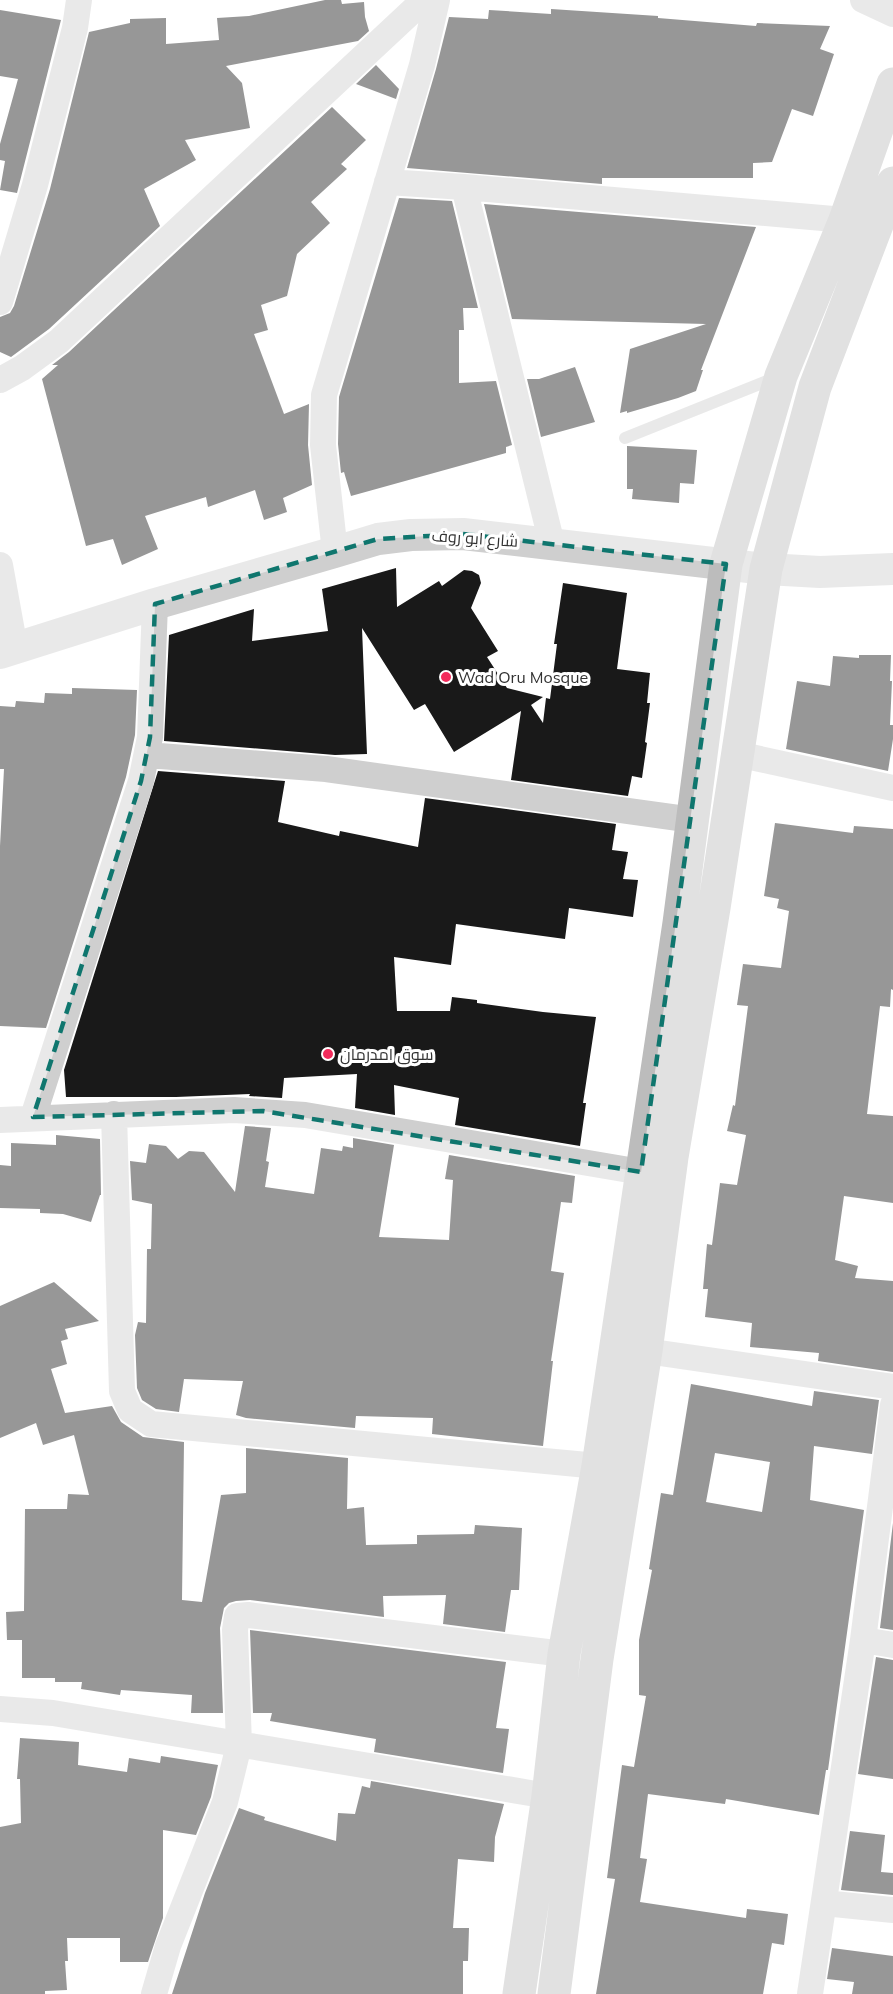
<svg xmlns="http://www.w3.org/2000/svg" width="893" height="1994" viewBox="0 0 893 1994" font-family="Mulish,Cairo,sans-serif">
	<rect width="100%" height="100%" fill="#fff"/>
	<!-- building -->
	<path fill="#191919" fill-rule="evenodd" d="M325 0H341L342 4 364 2 365 17 369 31 358 41 226 66 242 83 250 128 185 140 196 160 144 189 160 226 49 329 11 357 0 352V317L10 313 14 306 50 189 89 32 130 23V19L166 18V44L219 40 217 18 249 16Z
		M551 9 658 16V18L756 26 757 23 830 26 820 49 834 54 813 116 792 109 772 162 753 163V178H602V184L407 168 436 69 449 17 488 19 489 10 551 14Z
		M0 10 61 20 17 193 0 190 5 161 0 160V144L18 79 0 76Z
		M376 65 399 89 396 99 356 84Z
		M332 107 366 140 341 164 347 169 311 202 330 223 297 254 287 296 261 305 268 330 254 334 284 414 309 404 308 445 312 485 283 498 287 512 264 520 255 490 208 507 206 497 145 516 158 549 122 565 113 539 86 546 42 379 58 365H52L69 352Z
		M399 198 452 201 478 308H463L464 330H459V383L496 381 512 445 506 447V453L351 496 344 472 341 473 338 444 339 397Z
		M484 204 756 227 701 370H703L696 391 678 398 627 413V411L620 413 630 349 706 324 512 319Z
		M575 367 595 422 541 437 527 379H539Z
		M627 446 697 450 694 484 680 483 679 503 632 499 633 489H627Z
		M396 568 397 607 439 581 442 586 464 570 472 571 479 575 481 583 471 608 498 651 487 657 507 688 543 697 531 705 543 723 546 698 550 699 557 644H554L563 583 627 593 617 669 650 673 647 703H650L645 742 647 743 642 778 632 776 628 796 511 780 521 711 454 752 425 704 414 710 362 628 367 754 335 755 164 741 169 635 254 609 252 641 328 631 322 589Z
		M859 655H891L890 681H892L890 725H893V739L888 771 786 749 797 681 830 686 833 656 859 658Z
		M72 688 137 690 135 735 126 777 46 1028 0 1026V846L4 769H0V706L15 707 16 701 44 703 45 693 72 694Z
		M158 771 285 781 278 822 339 836 340 831 418 847 425 798 616 824 612 850 628 852 623 879 638 880 633 917 569 908 565 939 456 924 451 965 394 957 397 1011H450L452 997 477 1000V1003L543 1012 596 1017 583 1103H586L580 1146 455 1125 459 1098 394 1085 395 1115 355 1108 357 1074 284 1078 282 1098 249 1096 250 1094 176 1097H66L64 1070Z
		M775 823 853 833 854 826 893 829V990L891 989 890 1007 880 1006 867 1114 893 1116V1203L844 1196 835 1260 858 1266 855 1278 893 1281V1372L818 1361 819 1353 750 1347 752 1323 705 1317 708 1289H703L707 1244 712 1245 720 1183 737 1185 746 1135 727 1131 733 1105 735 1106 748 1006 737 1005 743 964 781 968 789 911 777 908 779 899 764 896Z
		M245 1126 271 1128 266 1161 269 1162 265 1187 314 1194 321 1148 342 1151 343 1146 353 1148V1138L394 1145 379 1237 449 1240 453 1180 445 1179 449 1155 575 1176 572 1203 561 1202 551 1271 564 1273 551 1361H553L543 1446 432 1434 433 1418 356 1416 355 1428 246 1418 236 1415 243 1381H239L184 1379 179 1412 156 1409 142 1400 137 1388 135 1335 138 1322 146 1323 147 1249H151L152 1204 132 1200 130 1161 146 1163 149 1144 166 1146 178 1159 189 1151 204 1152 235 1192Z
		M56 1135 100 1139 101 1195H100L91 1222 63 1214 40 1213V1209L0 1208V1165L11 1166V1143L56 1145Z
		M54 1282 99 1321 65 1329 68 1339 61 1341 67 1364 51 1369 65 1413 112 1406 121 1422 143 1437 184 1442 182 1600 202 1602 221 1495 246 1493V1448L348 1458 347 1509 364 1507 366 1545 417 1544V1535L474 1534 475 1525 522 1528 519 1590H511L505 1632 443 1624 446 1595 383 1596 384 1617 250 1600 236 1601 229 1603 224 1608 220 1628 223 1713H191L192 1695 121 1690 120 1695 81 1689 82 1682H55V1678H22V1640H7L6 1612 24 1611 25 1509H67L68 1494 89 1495 74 1435 43 1445 36 1423 0 1438V1306Z
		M691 1384 812 1406 814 1391 879 1400 872 1454 814 1446 810 1500 864 1510 828 1770H826L819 1815 726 1799 725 1804 648 1794 640 1858 647 1859 640 1902 746 1918 747 1909 788 1914 784 1945 772 1943 763 1994H596L615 1879 607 1878 622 1765 634 1767 646 1696 639 1695V1640L652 1570 649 1569 661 1493 673 1495ZM715 1453 770 1462 762 1512 706 1502Z
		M893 1523V1630L880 1628Z
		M250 1630 506 1662 496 1728 509 1729 503 1773 374 1752 376 1739 270 1721 272 1713H253Z
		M876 1657 893 1660V1779L858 1774Z
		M20 1738 79 1742 78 1765 127 1772 129 1758 160 1763 161 1756 218 1765 211 1797 196 1835 163 1830V1918L148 1962H120V1938H67L68 1961H65L67 1990 45 1991V1994H0V1827L21 1823 20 1779H17Z
		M371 1781 504 1804 495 1837 494 1862 458 1859 453 1928H469L468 1961H463V1994H172L205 1893 239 1808 265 1817 264 1820 336 1841 338 1813 355 1814 362 1786 370 1788Z
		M850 1831 885 1835 881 1872 893 1873V1895L841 1890Z
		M832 1948 893 1956V1994H852L854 1982 827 1979Z"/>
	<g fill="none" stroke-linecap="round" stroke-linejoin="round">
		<!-- service -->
		<path stroke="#cfcfcf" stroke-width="12" d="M625 438 777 377"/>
		<!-- minor -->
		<path stroke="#cfcfcf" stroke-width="26" d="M863 0 893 14
			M387 182 464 187 845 220
			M464 187 552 544
			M0 302 35 185 75 28 79 0
			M0 380 22 368 59 341 424 0
			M335 552 323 445 324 395 422 65 437 0
			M0 565 15 648
			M737 754 893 788
			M147 755 326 769 693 820
			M114 1114 122 1391 130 1410 151 1424 598 1466
			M33 1117 141 781 150 737 155 604
			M0 1120 234 1110 305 1115 641 1172
			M646 1351 893 1387
			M863 1640 893 1645
			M0 1709 53 1713 548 1796
			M824 1903 893 1910
			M154 1994 168 1946 225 1802 239 1745 235 1630 237 1616 248 1615 564 1654
			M810 1994 863 1640 893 1405"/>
		<!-- tertiary -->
		<path stroke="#cfcfcf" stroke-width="32" d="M0 653 155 604 335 552 378 539 411 535 463 534 766 569 820 572 893 569"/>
		<!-- secondary -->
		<path stroke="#bcbcbc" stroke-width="33" d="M519 1994 548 1796 564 1654 598 1466 679 923 726 564 781 376 845 220 893 84
			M554 1994 597 1659 646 1351 672 1157 714 908 766 569 815 387 893 183"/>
	</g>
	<!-- marked area -->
	<path d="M0 0H893V1994H0ZM463 534 726 564 641 1172 263 1111 33 1117 141 781 150 737 155 604 378 539Z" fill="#fff" fill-opacity=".55" fill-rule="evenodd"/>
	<path fill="none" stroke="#0f766e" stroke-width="4.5" stroke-dasharray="12 8" stroke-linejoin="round" d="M463 534 726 564 641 1172 263 1111 33 1117 141 781 150 737 155 604 378 539Z"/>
	<!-- markers -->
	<g fill="#f22b5b" stroke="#fff" stroke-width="2">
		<circle cx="446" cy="677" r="6"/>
		<circle cx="328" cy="1054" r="6"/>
	</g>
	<g text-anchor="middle" stroke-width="6" stroke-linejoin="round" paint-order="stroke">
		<!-- street labels -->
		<g font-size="16" fill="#323232" stroke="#fff">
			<text transform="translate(475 538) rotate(4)" y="6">شارع ابو روف</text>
		</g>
		<!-- poi labels -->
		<g font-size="16" fill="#323232" stroke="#fff" text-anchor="start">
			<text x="458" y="683">Wad Oru Mosque</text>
			<text x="340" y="1060">سوق امدرمان</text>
		</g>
	</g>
</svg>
